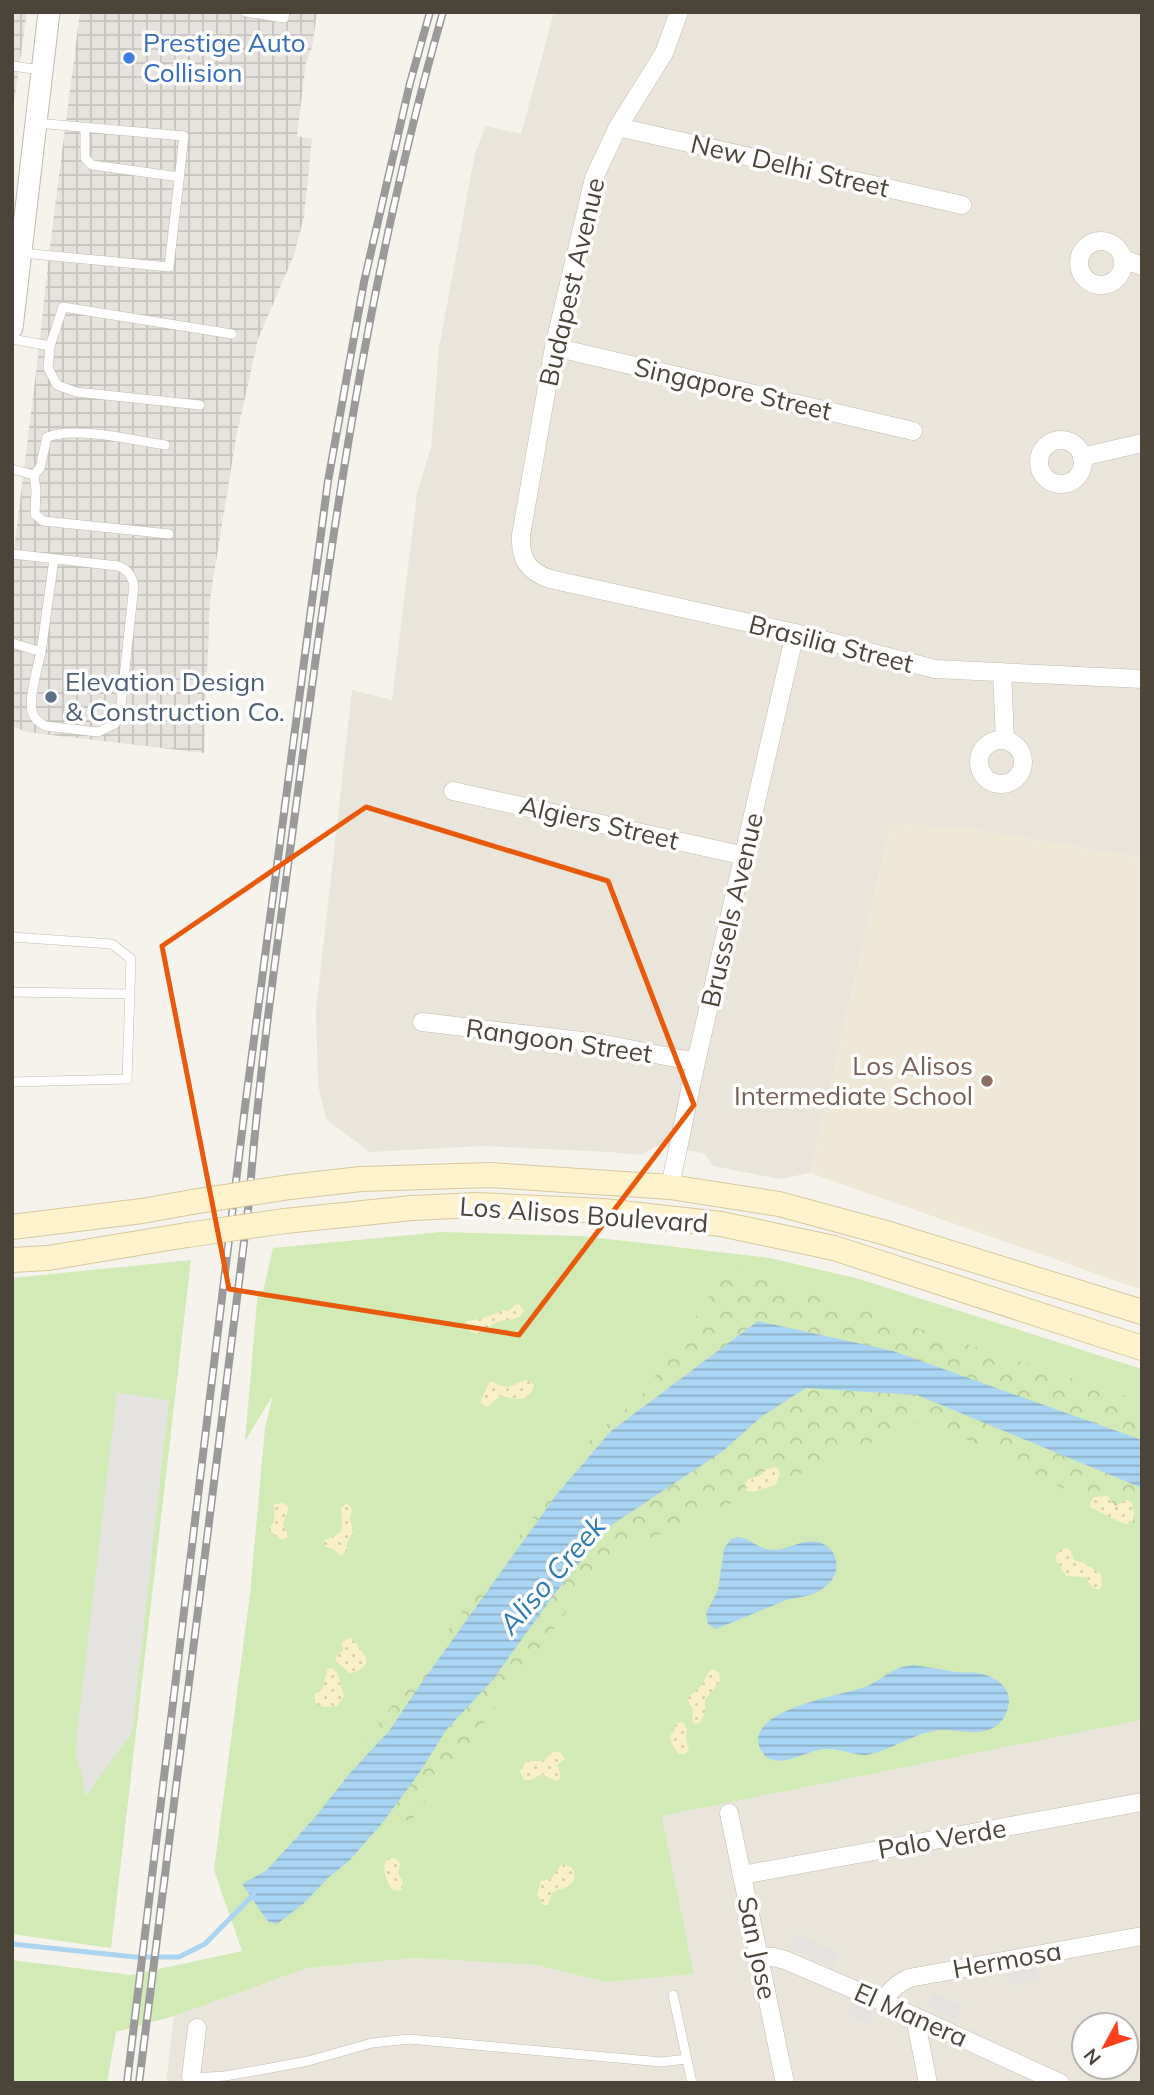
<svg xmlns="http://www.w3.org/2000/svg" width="1154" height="2095" viewBox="0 0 1154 2095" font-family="Mulish,sans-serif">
	<defs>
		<pattern id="industrial-grid" width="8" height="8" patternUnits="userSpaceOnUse" patternTransform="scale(1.75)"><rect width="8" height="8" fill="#e6e2dd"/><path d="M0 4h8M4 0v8" fill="none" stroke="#c7c3be"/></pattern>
		<pattern id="forest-crowns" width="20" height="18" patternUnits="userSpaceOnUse" patternTransform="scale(1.75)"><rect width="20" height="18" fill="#d2eab5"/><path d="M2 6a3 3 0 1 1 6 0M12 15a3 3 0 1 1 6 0" fill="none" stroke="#b6ca9c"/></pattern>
		<pattern id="sand-dots" width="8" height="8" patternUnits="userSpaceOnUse" patternTransform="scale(1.75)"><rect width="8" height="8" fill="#f9efc9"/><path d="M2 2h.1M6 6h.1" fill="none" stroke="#d7cead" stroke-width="1.8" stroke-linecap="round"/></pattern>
		<pattern id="water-rules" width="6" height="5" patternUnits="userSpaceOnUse" patternTransform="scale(1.75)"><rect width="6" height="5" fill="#a9d4f2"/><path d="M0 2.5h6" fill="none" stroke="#8caec5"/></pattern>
	</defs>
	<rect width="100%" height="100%" fill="#f6f3ec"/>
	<!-- residential -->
	<path fill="#eae5da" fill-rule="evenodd" d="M554 12H1142V858L972 829 891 823 810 1173 780 1179 713 1166 704 1153 656 1146 641 1155 609 1152 482 1146 370 1152 326 1119 318 1084 316 1011 352 690 392 700 417 493 431 447 439 348 475 153 486 126 521 134Z
		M1142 1720V2083H166L174 2016 308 1968 415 1958 536 1965 606 1982 694 1974 662 1816ZM1084 2025H1126V2067H1084Z"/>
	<!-- industrial -->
	<path fill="url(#industrial-grid)" d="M12 12H27L12 117Z
		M80 12H317L312 48 306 62 297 136 312 139 304 217 294 255 258 339 236 438 210 599 204 753 26 732 12 726V566L37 365 50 246Z"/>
	<!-- education -->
	<path fill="#efe8d6" d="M891 823 972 829 1142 858V1290L810 1173Z"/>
	<!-- green -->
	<path fill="#d2eab5" d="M441 1232 582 1236 770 1258 859 1279 1142 1369V1720L662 1816 694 1974 606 1982 536 1965 415 1958 308 1968 174 2016 116 2032 107 2083H12V1960L131 1975 242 1951 214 1870 250 1594 265 1428 273 1395 245 1441 258 1290 263 1291 273 1248Z
		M191 1260 111 1948 12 1934V1278Z"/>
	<!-- forest -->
	<path fill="url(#forest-crowns)" d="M726 1266 1142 1401V1528L925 1419 607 1557 410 1822 340 1775 596 1433 641 1396 704 1305Z"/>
	<!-- sand -->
	<path fill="url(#sand-dots)" d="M519 1304 524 1311C517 1324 505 1317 493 1324 488 1327 484 1331 479 1334L471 1332 466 1326 467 1321 481 1319 504 1310 508 1311 515 1305Z
		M527 1380 534 1385C529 1405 515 1398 500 1396L487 1407 480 1402 490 1381C495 1383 500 1386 506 1387 513 1387 519 1381 527 1380Z
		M775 1467 778 1469 780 1475 775 1485 753 1492 747 1491 745 1484 748 1479 759 1476 767 1469Z
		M1108 1496 1115 1506 1127 1500 1131 1501 1134 1512 1133 1521 1126 1524 1120 1522 1090 1507V1503L1094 1497Z
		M283 1503 288 1506V1511L283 1523 288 1537 282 1540 269 1530 274 1521V1504Z
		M347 1503 352 1509 350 1518 353 1532 346 1545 348 1549 341 1556 336 1551 324 1546V1541C328 1538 332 1538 335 1536 346 1531 341 1517 341 1508Z
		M1067 1548 1071 1551 1074 1560 1086 1564 1101 1574 1102 1585 1099 1590 1093 1588 1085 1577 1066 1576 1055 1558C1058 1553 1060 1549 1067 1548Z
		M350 1638C355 1640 365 1655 367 1660 366 1668 357 1672 349 1673L335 1660 338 1654 343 1651 342 1642Z
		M333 1668 338 1674 344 1696 337 1706 324 1707 316 1704 314 1695 323 1688 327 1669Z
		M713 1669 719 1672 720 1681 705 1700V1712L700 1723 694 1724 692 1721 693 1709 687 1699 702 1685 709 1671Z
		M683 1722 687 1729 686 1739 689 1751 684 1754H679C674 1747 669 1743 671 1734L674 1732 676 1723Z
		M553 1752H560L565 1759 557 1765 561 1776 560 1779 556 1781 542 1774 531 1780H524L520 1771 527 1761H543Z
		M393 1858 398 1860 400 1864 398 1873 403 1882 401 1890 397 1891 391 1889C386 1879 381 1868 387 1859Z
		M562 1864 571 1867 574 1871V1880L567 1887 553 1892 548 1905H543L537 1894 541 1881 551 1879Z"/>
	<!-- parking -->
	<path fill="#e5e3e0" d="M117 1393 169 1400 132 1732 85 1797 83 1777 76 1756 77 1735Z
		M794 1932 839 1954 833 1968 788 1947Z
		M1036 1968 1039 1980 1008 1986 1005 1974Z
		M934 1993 961 2005 955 2020 928 2007Z
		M854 2002 875 2011 870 2024 849 2015Z"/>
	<!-- water -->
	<path fill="url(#water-rules)" d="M758 1321 893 1351 1142 1440V1488L917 1395 806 1388 761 1417 723 1451 607 1528 553 1596 491 1682 446 1730 420 1772 383 1822 350 1860 328 1878 303 1904 277 1924 269 1922 264 1916 242 1884 267 1870 316 1816 350 1773 389 1731 420 1685 557 1494 611 1431Z
		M737 1537C750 1538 760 1550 773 1550 790 1550 803 1537 821 1543 841 1551 841 1575 825 1587 815 1595 801 1598 789 1599L716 1629 708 1624 706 1613 718 1590 724 1549 730 1540Z
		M914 1665C929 1667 942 1670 956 1672 963 1673 970 1672 977 1673 992 1675 1010 1685 1009 1702 1008 1713 1003 1722 993 1728 978 1736 958 1729 941 1730 915 1732 896 1748 871 1754 856 1758 840 1747 824 1749 806 1750 774 1774 761 1750 740 1711 841 1695 862 1688 875 1684 886 1673 899 1668 904 1666 910 1666 914 1665Z"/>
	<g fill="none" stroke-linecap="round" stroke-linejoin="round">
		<!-- stream -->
		<path stroke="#a9d4f2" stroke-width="5" d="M12 1944 135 1957H179L205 1944 254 1894"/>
		<!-- service casing -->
		<g stroke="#c2bbae" stroke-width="10">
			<path id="service" d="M246 12 284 18 285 12
				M12 66 41 70
				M85 127V158L92 165 180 177
				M22 253 169 267 184 136 36 123
				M12 339 50 346 63 307 232 334
				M50 346 48 368 57 385 76 392 200 405
				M12 469 34 475 36 490 35 514 43 521 169 534
				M34 475 40 468 47 437C75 426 133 440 165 445
				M12 554 118 566C128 570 131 575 134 585L120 714 115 724 98 732 45 726C41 723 35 720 33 714 27 702 38 666 41 652L12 643
				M41 652 54 559
				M12 937 112 944 131 959 127 1079 12 1082
				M12 992 130 994
				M673 1995 692 2083
				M191 2078 225 2076 260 2070 308 2061 372 2043 409 2039 661 2062 687 2059"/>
		</g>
		<!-- minor casing -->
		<g stroke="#c2bbae" stroke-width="19">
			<path id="minor" d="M679 12 664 53 618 127 594 178 554 347 521 535C520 559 527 571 550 579L795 633 935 669 1142 679
				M618 127 962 205
				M1079 263a22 22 0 1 1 44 0a22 22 0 1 1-44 0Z
				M1123 259 1142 266
				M554 347 913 431
				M1039 462a22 22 0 1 1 44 0a22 22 0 1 1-44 0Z
				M1082 457 1142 443
				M1002 672 1005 740
				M979 762a22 22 0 1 1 44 0a22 22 0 1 1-44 0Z
				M453 791 745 856
				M422 1022 599 1043 696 1062
				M670 1187 696 1062 795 633
				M729 1813 785 2083
				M742 1875 1142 1802
				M759 1957H773L785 1960 881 2001 1060 2083
				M881 2001 897 1985 909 1978 1142 1936
				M915 2017 928 2083
				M191 2077 197 2028"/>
		</g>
		<!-- tertiary casing -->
		<g stroke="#c2bbae" stroke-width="23">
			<path id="tertiary" d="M12 328 49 12"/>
		</g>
		<!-- secondary casing -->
		<g stroke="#d6c79b" stroke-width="26">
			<path id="secondary" d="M290 1187 361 1179 490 1175 670 1187 779 1204 886 1233 1142 1312
				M285 1221 412 1208 477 1205 603 1211 721 1224 834 1248 1142 1348
				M12 1227 142 1211 192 1202
				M12 1260 48 1258 187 1235"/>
		</g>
		<!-- service -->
		<use href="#service" stroke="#fff" stroke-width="9"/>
		<!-- minor -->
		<use href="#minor" stroke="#fff" stroke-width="18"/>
		<!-- tertiary -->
		<use href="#tertiary" stroke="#fff" stroke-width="21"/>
		<!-- secondary -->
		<use href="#secondary" stroke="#fff3cd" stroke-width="24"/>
		<!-- rail casing -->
		<g stroke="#9a9a9a" stroke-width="8">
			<path id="rail" d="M127 2083 245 1107 328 481 364 282 410 83 430 12
				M139 2083 249 1202C260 1057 282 913 301 769 334 514 372 259 443 12"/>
		</g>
		<!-- rail -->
		<use href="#rail" stroke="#fff" stroke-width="5" stroke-dasharray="16" stroke-linecap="butt"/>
		<!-- secondary-bridge casing -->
		<g stroke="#d6c79b" stroke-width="26" stroke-linecap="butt">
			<path id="secondary-bridge" d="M192 1202 290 1187
				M187 1235 285 1221"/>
		</g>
		<!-- secondary-bridge -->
		<use href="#secondary-bridge" stroke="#fff3cd" stroke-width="24"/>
	</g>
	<!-- marked area -->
	<path fill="none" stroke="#e8590c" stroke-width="5" stroke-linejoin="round" d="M366 807 608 881 694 1105 519 1335 229 1289 162 946Z"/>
	<!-- markers -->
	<circle fill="#3f7fe0" stroke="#fff" stroke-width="2.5" cx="129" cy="58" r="7"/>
	<circle fill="#5c6f8a" stroke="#fff" stroke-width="2.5" cx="51" cy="697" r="7"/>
	<circle fill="#8d6e63" stroke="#fff" stroke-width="2.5" cx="987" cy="1081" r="7"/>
	<g text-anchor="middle" stroke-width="7" stroke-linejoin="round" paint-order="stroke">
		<!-- shop labels -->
		<g font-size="26" fill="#366cbe" stroke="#fff" text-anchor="start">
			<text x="143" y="52">Prestige Auto<tspan x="143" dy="30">Collision</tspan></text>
		</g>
		<!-- street labels -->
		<g font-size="26" fill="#4b4439" stroke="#fff">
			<text transform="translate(790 166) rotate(13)" y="9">New Delhi Street</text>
			<text transform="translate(572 282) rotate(-77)" y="9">Budapest Avenue</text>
			<text transform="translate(733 389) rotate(13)" y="9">Singapore Street</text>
			<text transform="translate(831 644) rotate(14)" y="9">Brasilia Street</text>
			<text transform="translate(599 823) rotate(13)" y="9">Algiers Street</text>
			<text transform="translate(732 910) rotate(-77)" y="9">Brussels Avenue</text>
			<text transform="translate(559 1041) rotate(8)" y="9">Rangoon Street</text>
			<text transform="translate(584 1215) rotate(4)" y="9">Los Alisos Boulevard</text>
			<text transform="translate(942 1839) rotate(-10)" y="9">Palo Verde</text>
			<text transform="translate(757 1948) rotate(78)" y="9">San Jose</text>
			<text transform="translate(1007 1960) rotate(-10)" y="9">Hermosa</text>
			<text transform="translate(911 2015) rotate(24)" y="9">El Manera</text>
		</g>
		<!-- service labels -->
		<g font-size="26" fill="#4e5e75" stroke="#fff" text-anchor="start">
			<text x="65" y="691">Elevation Design<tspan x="65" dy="30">&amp; Construction Co.</tspan></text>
		</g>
		<!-- education labels -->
		<g font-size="26" fill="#785e54" stroke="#fff" text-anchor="end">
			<text x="973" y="1075">Los Alisos<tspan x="973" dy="30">Intermediate School</tspan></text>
		</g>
		<!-- water labels -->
		<g font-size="28" font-style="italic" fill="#2e7ab2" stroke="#fff">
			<text transform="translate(552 1575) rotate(-49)" y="10">Aliso Creek</text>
		</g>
	</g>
	<!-- border -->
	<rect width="1154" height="2095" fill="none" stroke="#4b4439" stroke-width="28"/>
	<!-- north arrow -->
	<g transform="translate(1105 2046) rotate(230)"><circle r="33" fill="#ffffff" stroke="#b7b4b0" stroke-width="2"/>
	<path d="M0-5L12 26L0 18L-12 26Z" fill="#fc3f1d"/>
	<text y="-10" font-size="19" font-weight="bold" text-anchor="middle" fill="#4b4439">N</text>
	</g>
</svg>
